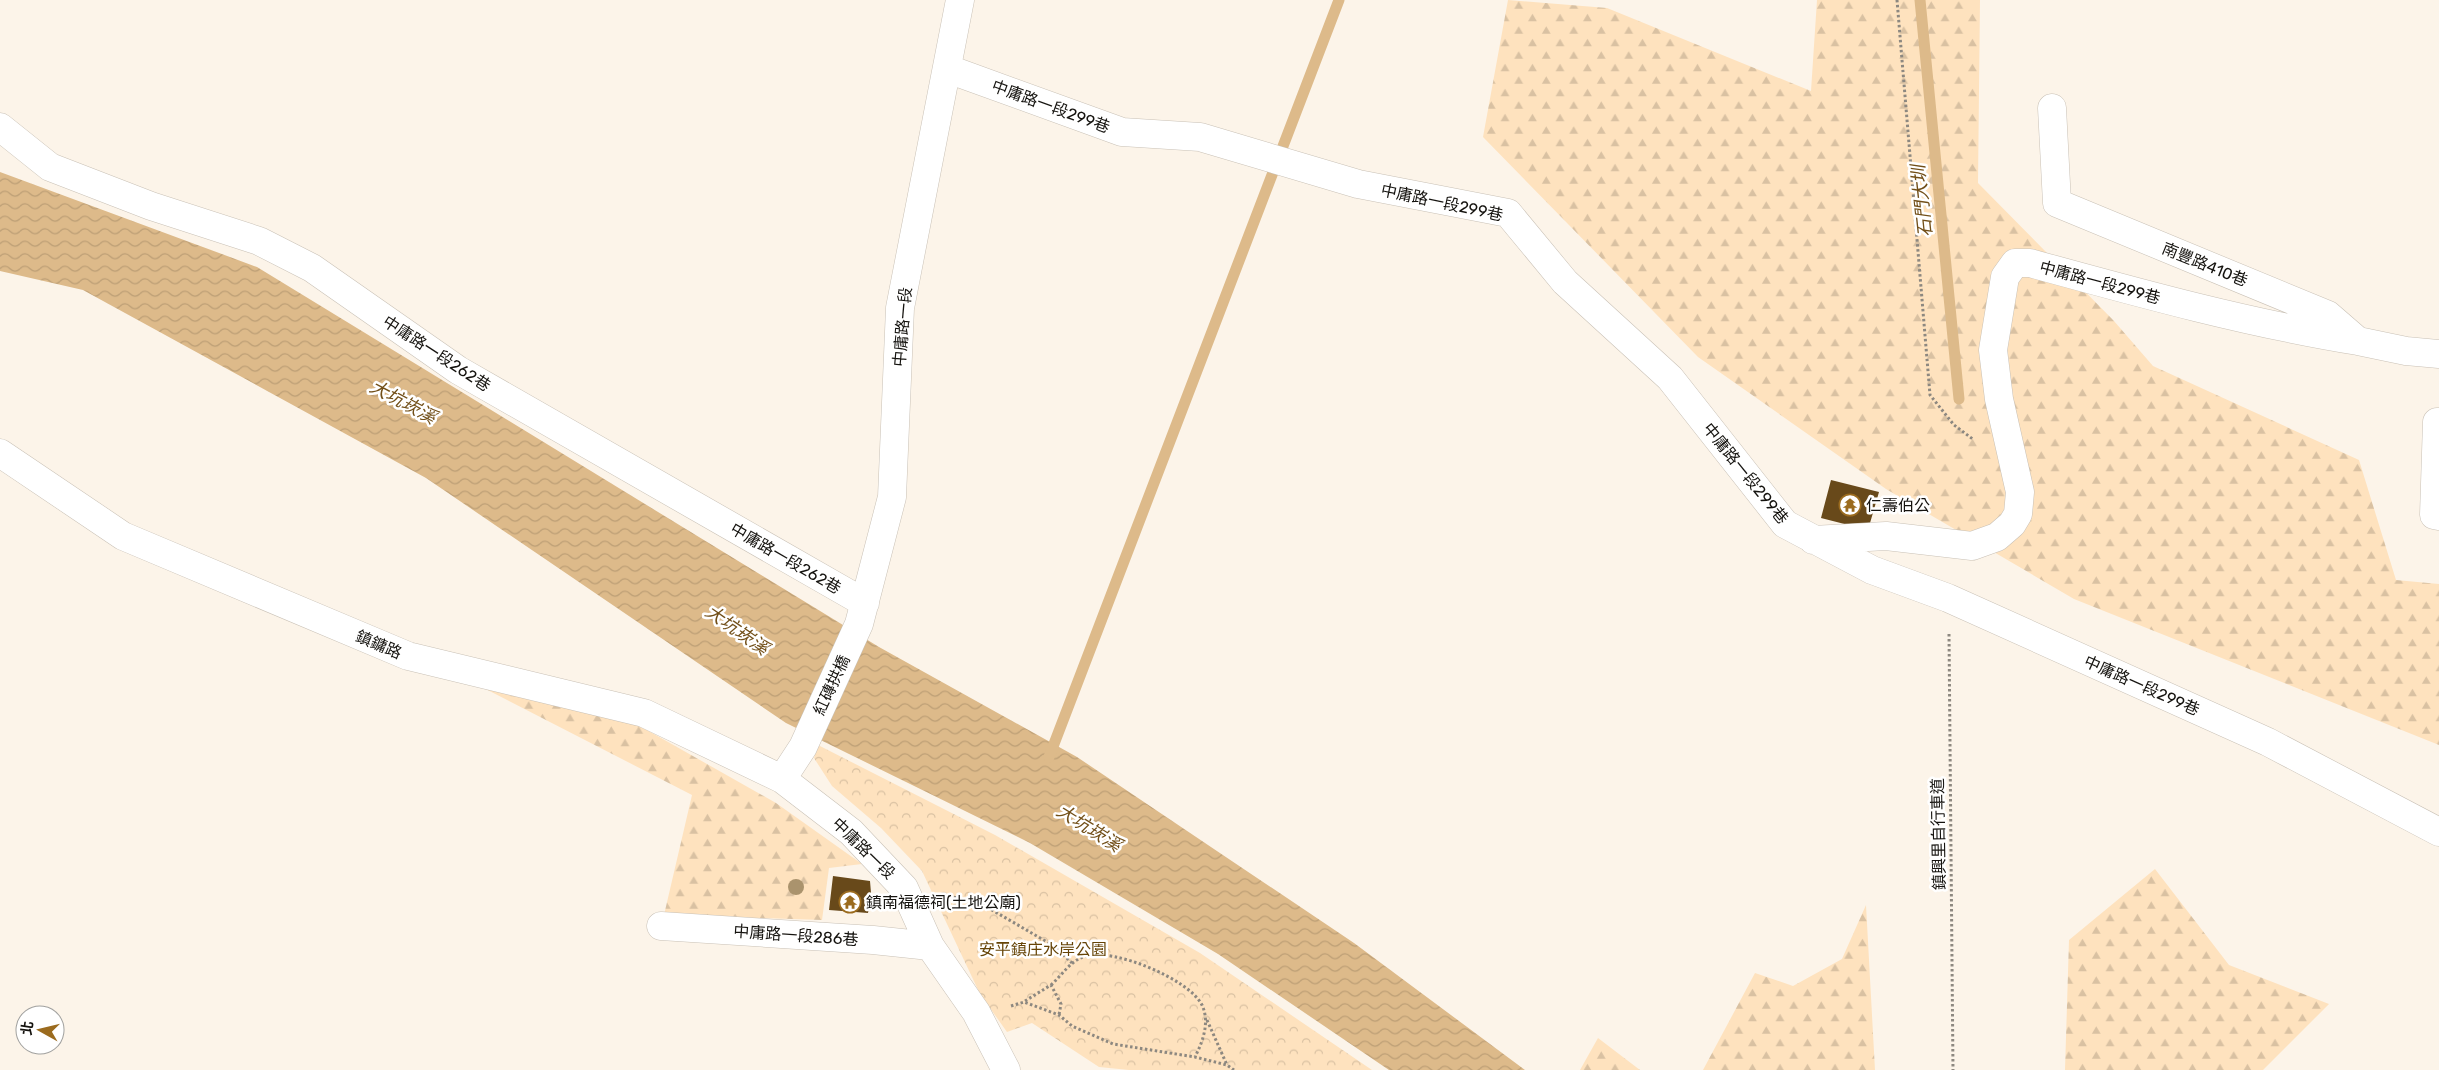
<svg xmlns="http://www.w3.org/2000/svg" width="2439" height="1070" viewBox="0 0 2439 1070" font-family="Rubik,'Noto Sans TC',sans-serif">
	<defs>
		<pattern id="forest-firs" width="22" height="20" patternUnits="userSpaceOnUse" patternTransform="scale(1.25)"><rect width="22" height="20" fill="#fee2be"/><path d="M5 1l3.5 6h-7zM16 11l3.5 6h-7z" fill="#d9c1a2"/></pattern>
		<pattern id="park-crowns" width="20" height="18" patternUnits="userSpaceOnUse" patternTransform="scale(1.25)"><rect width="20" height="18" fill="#fee2be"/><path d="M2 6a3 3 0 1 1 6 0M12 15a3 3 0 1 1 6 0" fill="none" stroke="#d9c1a2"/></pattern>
		<pattern id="water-waves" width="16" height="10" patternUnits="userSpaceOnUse" patternTransform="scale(1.25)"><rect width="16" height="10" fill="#ddba8a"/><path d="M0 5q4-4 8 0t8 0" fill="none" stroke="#bd9f76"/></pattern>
	</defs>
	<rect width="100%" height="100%" fill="#fcf4e9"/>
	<!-- forest -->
	<path fill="url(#forest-firs)" d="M1508 0 1607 8 1811 91 1817 0H1980L1978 183 2114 321 2153 366 2359 460 2396 580 2439 584V745L2074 599 1886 489 1698 357 1483 137Z
		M474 683 638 725 776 803 862 864 829 868 822 920 664 915 692 795Z
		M2155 869 2229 965 2329 1004 2263 1070H2065L2069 940Z
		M1866 905 1875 1070H1703L1755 973 1793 986 1842 959Z
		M1598 1038 1640 1070H1580Z"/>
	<!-- park -->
	<path fill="url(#park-crowns)" d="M818 745 995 835 1200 953 1372 1070H1129L1099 1067 1032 1023 1007 1032 980 994 922 871 881 828 832 786 814 758Z"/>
	<!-- water -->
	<path fill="url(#water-waves)" d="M0 172 257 267 879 647 1077 757 1354 943 1525 1070H1389L1218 954 1030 843 786 723 426 478 83 290 0 271Z"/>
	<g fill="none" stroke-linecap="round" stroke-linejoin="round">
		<!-- stream -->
		<path stroke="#ddba8a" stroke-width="11" d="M1920 0 1959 399
			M1049 757 1339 0"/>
	</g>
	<!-- building -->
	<path fill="#68491a" d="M1831 480 1879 492 1868 530 1821 518Z
		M833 876 870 881 871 893 868 913 829 910Z"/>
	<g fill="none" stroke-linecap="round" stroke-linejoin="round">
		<!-- minor casing -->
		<g stroke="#c9c1b6" stroke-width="29">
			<path id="minor" d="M948 69 1122 132 1200 137 1358 184 1508 213 1565 282 1670 378 1785 524 1872 570 1948 598 2268 742 2439 832
				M2052 108 2057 203 2328 315 2358 341 2406 351 2439 354
				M0 127 50 167 151 206 259 241 312 268 458 370 865 603
				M2439 422H2437L2434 515 2439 516
				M0 453 123 536 408 656 644 713 782 779 851 832 904 888 930 946 976 1012 1006 1070
				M1813 540 1886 536 1972 546 1997 537 2012 524 2018 514 2020 492 1999 399 1993 350 2005 277 2015 263H2030C2139 293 2247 323 2358 341
				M782 779 803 747 859 624 892 497 900 308 960 0
				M661 926 873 940 930 946"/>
		</g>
		<!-- path -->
		<path stroke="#8d8880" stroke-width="3" stroke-dasharray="2.5 2.5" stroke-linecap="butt" d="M1897 0 1930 395 1954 425 1974 440
			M1949 634 1953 1070
			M944 895 980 903 1054 946 1072 963
			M1051 985C1062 975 1071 960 1086 956 1114 948 1189 979 1202 1005 1210 1022 1203 1041 1195 1057
			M1025 1001 1051 985 1061 1004 1059 1015
			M1011 1006 1024 1002 1059 1015 1072 1026 1113 1044 1195 1057 1227 1065 1234 1070
			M1207 1020 1227 1065"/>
		<!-- minor -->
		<use href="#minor" stroke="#fff" stroke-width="28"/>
	</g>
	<!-- trees -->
	<circle fill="#aa936d" cx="796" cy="887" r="8"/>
	<!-- icons -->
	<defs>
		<g id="temple-ring" transform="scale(1.125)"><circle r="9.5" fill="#fff" stroke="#9b6b1e" stroke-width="1.5"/><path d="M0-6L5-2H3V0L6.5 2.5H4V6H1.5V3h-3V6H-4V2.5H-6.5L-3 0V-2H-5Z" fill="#9b6b1e"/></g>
	</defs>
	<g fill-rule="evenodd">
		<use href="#temple-ring" x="1850" y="505"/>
		<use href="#temple-ring" x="850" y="902"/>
	</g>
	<g text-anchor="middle" stroke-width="5" stroke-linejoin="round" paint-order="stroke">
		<!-- street labels -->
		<g font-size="16" fill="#15130f" stroke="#fff">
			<text transform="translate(1051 106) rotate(20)" y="6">中庸路一段299巷</text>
			<text transform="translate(1442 202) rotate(12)" y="6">中庸路一段299巷</text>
			<text transform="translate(2205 264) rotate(22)" y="6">南豐路410巷</text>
			<text transform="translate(2100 282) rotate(15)" y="6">中庸路一段299巷</text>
			<text transform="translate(902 327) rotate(-85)" y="6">中庸路一段</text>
			<text transform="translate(437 353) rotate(33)" y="6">中庸路一段262巷</text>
			<text transform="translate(1746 473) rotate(51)" y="6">中庸路一段299巷</text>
			<text transform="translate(786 558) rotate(30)" y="6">中庸路一段262巷</text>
			<text transform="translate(379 644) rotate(23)" y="6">鎮鏞路</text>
			<text transform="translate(831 685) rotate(-65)" y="6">紅磚拱橋</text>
			<text transform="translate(2142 685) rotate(24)" y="6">中庸路一段299巷</text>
			<text transform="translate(1938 834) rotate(-91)" y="6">鎮興里自行車道</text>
			<text transform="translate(864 848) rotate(44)" y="6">中庸路一段</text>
			<text transform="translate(796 935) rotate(4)" y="6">中庸路一段286巷</text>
		</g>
		<!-- poi labels -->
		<g font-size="16" fill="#15130f" stroke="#fff" text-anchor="start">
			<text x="1866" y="511">仁壽伯公</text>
			<text x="866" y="908">鎮南福德祠(土地公廟)</text>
		</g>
		<!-- park labels -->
		<g font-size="16" fill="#664407" stroke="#fff">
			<text x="1043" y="955">安平鎮庄水岸公園</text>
		</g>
		<!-- water labels -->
		<g font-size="18" font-style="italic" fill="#724f18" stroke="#fff">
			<text transform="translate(1922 201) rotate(-96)" y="6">石門大圳</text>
			<text transform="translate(403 402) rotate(28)" y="6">大坑崁溪</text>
			<text transform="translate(737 630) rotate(35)" y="6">大坑崁溪</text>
			<text transform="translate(1089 828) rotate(32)" y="6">大坑崁溪</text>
		</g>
	</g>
	<!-- north arrow -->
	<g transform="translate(40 1030) rotate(278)"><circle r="24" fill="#ffffff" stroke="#a1a19f"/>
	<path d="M0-4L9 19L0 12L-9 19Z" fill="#9b6b1e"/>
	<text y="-8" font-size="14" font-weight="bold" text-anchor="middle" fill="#15130f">北</text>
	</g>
</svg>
